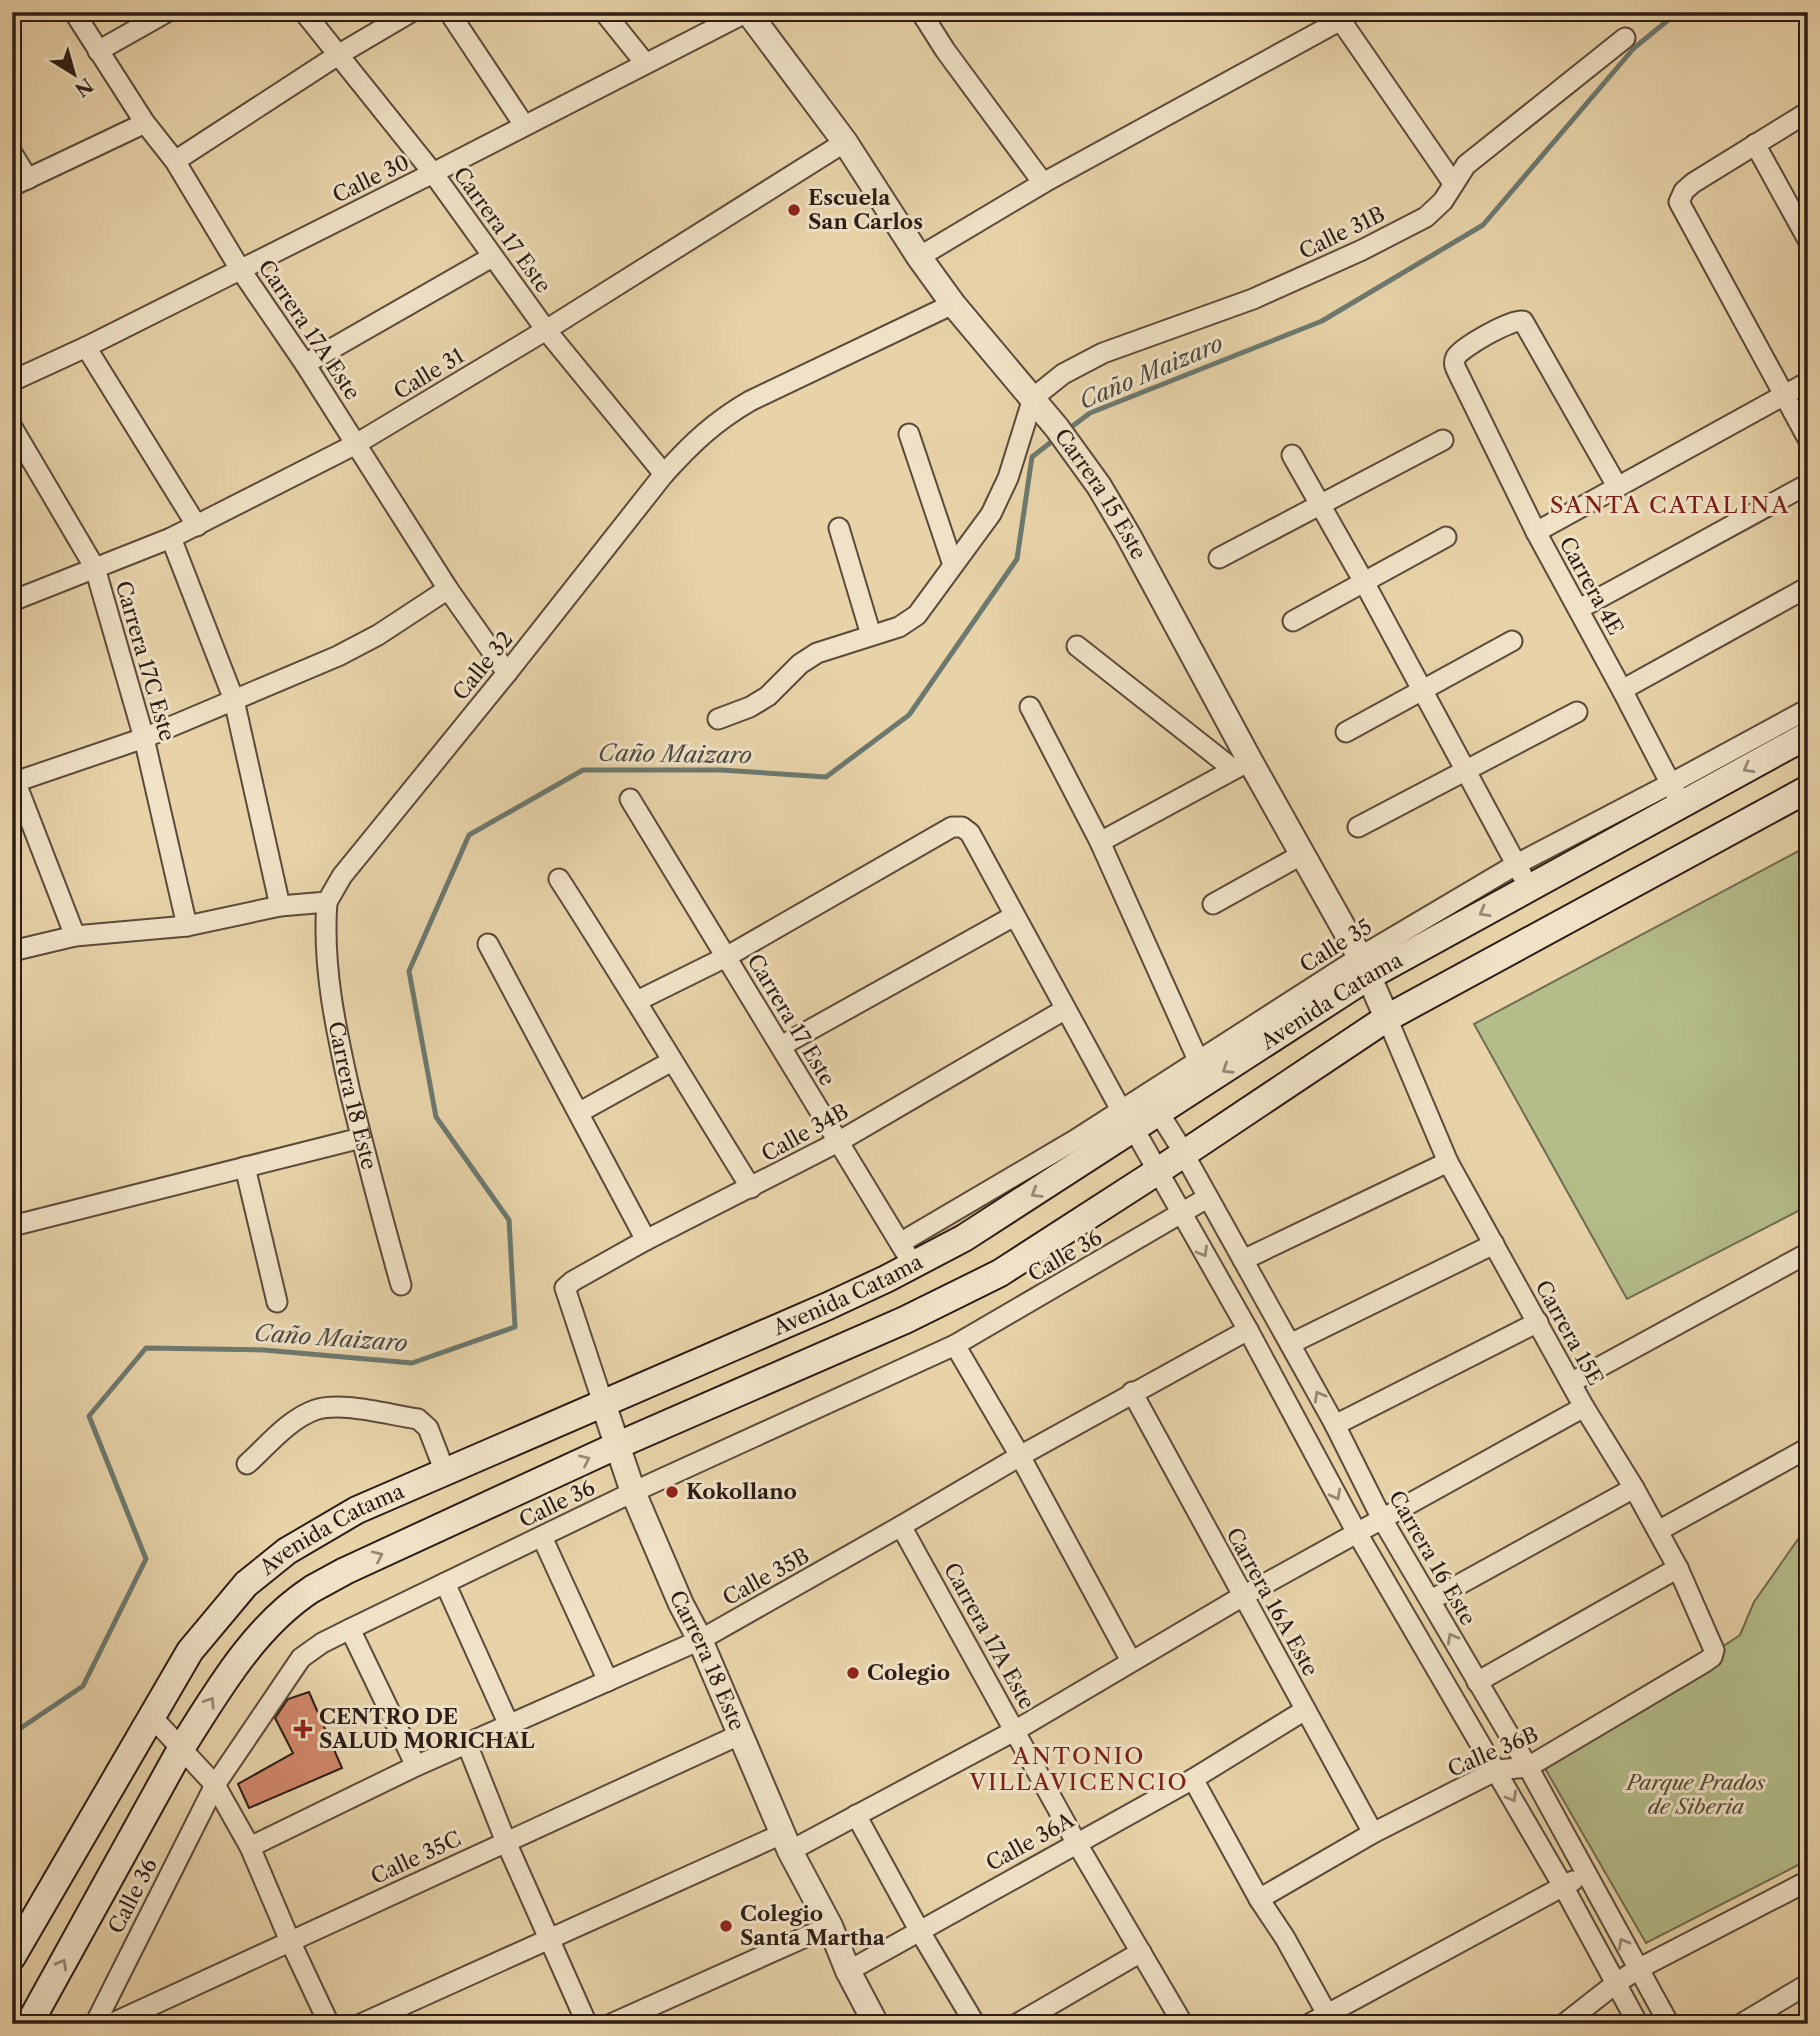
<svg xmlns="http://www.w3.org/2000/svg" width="1820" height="2036" viewBox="0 0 1820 2036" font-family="'Libre Caslon Text',serif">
	<rect width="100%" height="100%" fill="#e8d3a9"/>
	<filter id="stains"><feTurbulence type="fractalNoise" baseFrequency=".00286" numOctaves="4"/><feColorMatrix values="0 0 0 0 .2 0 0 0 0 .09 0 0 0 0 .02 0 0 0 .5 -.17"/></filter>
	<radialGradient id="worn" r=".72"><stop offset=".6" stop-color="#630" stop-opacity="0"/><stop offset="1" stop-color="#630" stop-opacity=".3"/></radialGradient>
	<!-- green -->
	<path fill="#b4bd8a" stroke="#706c50" stroke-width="2" d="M1808 846V1206L1627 1299 1474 1024Z
		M1808 1525V1860L1646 1943 1543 1765 1740 1635 1754 1602Z"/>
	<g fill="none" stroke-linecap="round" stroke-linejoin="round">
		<!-- stream -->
		<path stroke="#6c796f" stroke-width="5" d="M1066 431 1090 413 1322 321 1483 225 1634 48 1678 12
			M12 1734 83 1686 146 1559 89 1416 146 1348 264 1350 412 1363 515 1327 509 1220 436 1117 409 971 469 835 583 770H721L826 777 909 715 1017 559 1032 457 1055 439"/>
	</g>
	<!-- building -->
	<path fill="#d1886b" stroke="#2c1c16" stroke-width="2" d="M309 1692 342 1768 249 1808 238 1784 293 1753 275 1718 288 1699Z"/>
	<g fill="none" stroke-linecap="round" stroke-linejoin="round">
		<!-- minor casing -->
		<g stroke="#5b4a3b" stroke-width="23">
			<g id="minor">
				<path d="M74 12 145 123 175 161 240 269 305 364 448 589 507 673"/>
				<path d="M304 12 433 173 546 330 664 474"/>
				<path d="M449 12 524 125"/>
				<path d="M604 12 645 63"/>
				<path d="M921 12 945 50 1043 183"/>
				<path d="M1335 12 1453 183"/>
				<path d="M98 51 167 12"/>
				<path d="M1808 112 1693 183 1684 191 1679 202 1808 439"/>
				<path d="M1755 144 1808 240"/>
				<path d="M12 153 28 179"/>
				<path d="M175 161 338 55 411 12"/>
				<path d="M12 186 145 123"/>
				<path d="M919 257 1043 183 1341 20 1351 12"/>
				<path d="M86 347 197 526"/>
				<path d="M305 364 492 257"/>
				<path d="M12 381 86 347 433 173 747 12"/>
				<path d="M12 427 95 568 144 738 187 926"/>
				<path d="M909 434 953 565"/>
				<path d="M1292 455 1364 582 1522 875"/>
				<path d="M1617 486 1523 321C1511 319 1462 347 1456 357 1453 363 1455 367 1458 373L1536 532 1622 690 1676 794"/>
				<path d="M839 528 871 635"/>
				<path d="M1536 532 1808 382"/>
				<path d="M171 538 234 700 280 906"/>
				<path d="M1219 558 1443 440"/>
				<path d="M12 601 171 538 356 444 546 330 845 142"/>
				<path d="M1579 609 1808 484"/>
				<path d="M1293 621 1446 537"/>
				<path d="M1077 646 1233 769"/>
				<path d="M1622 690 1808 587"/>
				<path d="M1030 707 1100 842 1198 1060"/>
				<path d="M718 719 750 707 768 696 800 664 817 653 899 627 917 615 991 514 1008 478 1033 398 1063 374 1103 353 1253 299 1362 250 1426 217 1443 201 1466 165 1625 38"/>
				<path d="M1346 732 1512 641"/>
				<path d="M12 773 75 936"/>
				<path d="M12 783 144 738 338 656 378 635 448 589"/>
				<path d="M630 799 906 1253"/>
				<path d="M1358 827 1577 712"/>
				<path d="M1100 842 1244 764"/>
				<path d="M559 879C625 981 687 1085 751 1188"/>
				<path id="s1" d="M327 902C322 966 336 1030 350 1092 366 1157 383 1221 401 1285"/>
				<path d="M1213 904 1301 855"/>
				<path d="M488 944 646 1240"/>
				<path d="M12 951 75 936 187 926 280 906 327 902 342 876 507 673 664 474C692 443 714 422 750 401L953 304"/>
				<path d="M637 1001 726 957 952 827H962L970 833 1121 1110"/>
				<path d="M781 1046 1014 916"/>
				<path d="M580 1112 672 1061"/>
				<path d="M1159 1113 1179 1145 1335 1425 1382 1519 1528 1767 1669 2024"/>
				<path d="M1134 1129 1248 1330 1357 1533 1563 1886 1638 2024"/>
				<path d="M245 1167 277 1302"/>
				<path d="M12 1226 361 1138"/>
				<path d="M900 1243 1075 1140 1360 957 1517 864 1670 784 1808 709"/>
				<path d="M1243 1260 1448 1162"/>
				<path d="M1290 1344 1494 1244"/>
				<path d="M955 1345 1020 1456 1131 1661"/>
				<path d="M1572 1382 1808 1253"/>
				<path d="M1132 1392 1373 1833"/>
				<path d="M603 1403 565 1288 573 1281 646 1240 838 1142 1064 1010"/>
				<path d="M1335 1425 1538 1322"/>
				<path d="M247 1464C267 1446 289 1419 315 1410 342 1401 389 1415 418 1419L428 1428 445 1472"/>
				<path d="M901 1526 1076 1842 1183 2024"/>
				<path d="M1658 1531 1808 1448"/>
				<path d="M542 1537 608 1681"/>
				<path d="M445 1583 509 1725"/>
				<path d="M1431 1600 1634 1488"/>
				<path d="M350 1629 416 1766"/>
				<path d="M1477 1682 1678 1568"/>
				<path d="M152 1717 215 1785 250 1847 290 1941 329 2024"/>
				<path d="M467 1744 506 1842 587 2024"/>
				<path d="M1193 1779 1259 1899 1285 1938 1327 2014"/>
				<path d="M856 1815 919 1930 975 2024"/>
				<path d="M250 1847 416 1766 700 1640 901 1526 1020 1456 1248 1330"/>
				<path d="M790 1851 1016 1730 1243 1596 1584 1407"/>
				<path d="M1259 1899 1373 1833 1497 1770 1528 1767 1705 1662 1712 1657 1714 1650 1678 1568 1634 1488 1584 1407 1448 1162 1387 1018"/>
				<path d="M848 1971 1193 1779 1305 1710"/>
				<path d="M95 2024 215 1785 301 1658 322 1643 350 1629 633 1492 955 1345 1207 1198"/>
				<path d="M111 2024 739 1735"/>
				<path d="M361 2024 784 1833"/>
				<path d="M611 2024 830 1926"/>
				<path d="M1017 2024 1141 1952"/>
				<path d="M1309 2024 1573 1881"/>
				<path d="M1564 2024 1615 1984 1638 1969 1802 1884"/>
				<path d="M1741 2024 1808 1984"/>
			</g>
		</g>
		<!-- tertiary casing -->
		<g stroke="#5b4a3b" stroke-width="28">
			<g id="tertiary">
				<path id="s2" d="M748 12 845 142 919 257 953 304 1057 428 1099 486 1128 535 1250 761 1360 957 1387 1018"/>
				<path id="s3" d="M603 1403 633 1492 681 1604 700 1640 790 1851 830 1926 848 1971 876 2024"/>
			</g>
		</g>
		<!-- secondary casing -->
		<g stroke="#2c1c16" stroke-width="30">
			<g id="secondary">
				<path id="s4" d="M12 1957 190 1651 246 1584 287 1551 357 1510 828 1306 886 1279 964 1238 1369 976 1808 735"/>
				<path d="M29 2024 182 1747C218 1690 254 1627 312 1589 323 1583 334 1577 345 1571L616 1446 905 1320 1000 1273 1158 1171 1387 1018 1808 789"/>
			</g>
		</g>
		<!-- minor -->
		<use href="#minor" stroke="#f0e2c7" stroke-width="19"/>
		<!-- tertiary -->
		<use href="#tertiary" stroke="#f0e2c7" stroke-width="24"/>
		<!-- secondary -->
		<use href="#secondary" stroke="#f0e2c7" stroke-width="26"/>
	</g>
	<!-- one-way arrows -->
	<defs><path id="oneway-chevron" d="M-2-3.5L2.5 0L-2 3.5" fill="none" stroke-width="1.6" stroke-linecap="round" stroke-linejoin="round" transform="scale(1.75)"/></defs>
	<g stroke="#988977">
		<use href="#oneway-chevron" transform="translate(1748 768) rotate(151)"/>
		<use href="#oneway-chevron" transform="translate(1484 912) rotate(151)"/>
		<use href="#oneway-chevron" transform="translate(1227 1069) rotate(147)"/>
		<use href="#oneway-chevron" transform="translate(1036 1193) rotate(148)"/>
		<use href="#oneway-chevron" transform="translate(1203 1252) rotate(60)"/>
		<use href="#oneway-chevron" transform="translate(1319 1396) rotate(-119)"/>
		<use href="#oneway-chevron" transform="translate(585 1460) rotate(-25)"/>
		<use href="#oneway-chevron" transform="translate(1336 1495) rotate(62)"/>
		<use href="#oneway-chevron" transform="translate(378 1556) rotate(-25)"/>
		<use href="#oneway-chevron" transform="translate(1452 1638) rotate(-119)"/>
		<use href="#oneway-chevron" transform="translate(210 1702) rotate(-57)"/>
		<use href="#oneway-chevron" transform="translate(1512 1797) rotate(60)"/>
		<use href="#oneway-chevron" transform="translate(1623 1943) rotate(-119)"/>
		<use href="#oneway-chevron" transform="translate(62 1964) rotate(-61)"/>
	</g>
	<!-- markers -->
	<g fill="#8f2418" stroke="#f0e2c7" stroke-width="2.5">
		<circle cx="794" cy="210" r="7"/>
		<circle cx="672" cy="1492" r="7"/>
		<circle cx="853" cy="1673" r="7"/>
		<path d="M299.5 1718.5h7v7h7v7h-7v7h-7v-7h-7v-7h7z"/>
		<circle cx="726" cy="1926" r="7"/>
	</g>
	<g text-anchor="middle" stroke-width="6" stroke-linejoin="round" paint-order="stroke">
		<!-- street labels -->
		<g font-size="21" fill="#2c1c16" stroke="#f0e2c7">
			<text transform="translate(371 179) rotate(-26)" y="7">Calle 30</text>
			<text transform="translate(502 230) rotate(54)" y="7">Carrera 17 Este</text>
			<text transform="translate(1342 233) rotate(-26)" y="7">Calle 31B</text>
			<text transform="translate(309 330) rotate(56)" y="7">Carrera 17A Este</text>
			<text transform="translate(429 374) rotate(-31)" y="7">Calle 31</text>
			<text dy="7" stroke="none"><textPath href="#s2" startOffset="598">Carrera 15 Este</textPath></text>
			<text transform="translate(1591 586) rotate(61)" y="7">Carrera 4E</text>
			<text transform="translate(145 661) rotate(74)" y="7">Carrera 17C Este</text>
			<text transform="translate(483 666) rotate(-51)" y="7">Calle 32</text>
			<text transform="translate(1336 946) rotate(-32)" y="7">Calle 35</text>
			<text dy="7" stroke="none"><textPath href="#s4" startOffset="1678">Avenida Catama</textPath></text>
			<text transform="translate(791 1020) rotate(59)" y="7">Carrera 17 Este</text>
			<text dy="7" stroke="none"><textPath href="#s1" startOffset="196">Carrera 18 Este</textPath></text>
			<text transform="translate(805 1133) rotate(-29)" y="7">Calle 34B</text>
			<text transform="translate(1065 1256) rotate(-30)" y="7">Calle 36</text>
			<text dy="7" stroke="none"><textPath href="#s4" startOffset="1111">Avenida Catama</textPath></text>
			<text transform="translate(1569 1333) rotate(61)" y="7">Carrera 15E</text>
			<text transform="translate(557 1504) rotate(-26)" y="7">Calle 36</text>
			<text dy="7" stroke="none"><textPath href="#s4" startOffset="544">Avenida Catama</textPath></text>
			<text transform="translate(1432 1558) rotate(60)" y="7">Carrera 16 Este</text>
			<text transform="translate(766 1577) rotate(-29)" y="7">Calle 35B</text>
			<text transform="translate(1272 1602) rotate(61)" y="7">Carrera 16A Este</text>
			<text transform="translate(989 1636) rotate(61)" y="7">Carrera 17A Este</text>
			<text dy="7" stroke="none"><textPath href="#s3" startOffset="278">Carrera 18 Este</textPath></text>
			<text transform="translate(1493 1752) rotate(-23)" y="7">Calle 36B</text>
			<text transform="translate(1030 1842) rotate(-29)" y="7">Calle 36A</text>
			<text transform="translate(416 1858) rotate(-25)" y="7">Calle 35C</text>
			<text transform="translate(133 1896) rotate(-63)" y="7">Calle 36</text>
		</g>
		<!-- poi labels -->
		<g font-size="21" font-weight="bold" fill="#2c1c16" stroke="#f0e2c7" text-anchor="start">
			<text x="808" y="205">Escuela<tspan x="808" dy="24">San Carlos</tspan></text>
			<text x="686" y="1499">Kokollano</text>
			<text x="867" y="1680">Colegio</text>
			<text x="319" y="1724">CENTRO DE<tspan x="319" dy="24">SALUD MORICHAL</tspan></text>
			<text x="740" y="1921">Colegio<tspan x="740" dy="24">Santa Martha</tspan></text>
		</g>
		<!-- park labels -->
		<g font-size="21" font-style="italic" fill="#554c39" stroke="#f0e2c7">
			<text x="1696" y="1790">Parque Prados<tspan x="1696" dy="24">de Siberia</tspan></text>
		</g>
		<!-- water labels -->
		<g font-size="23" font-style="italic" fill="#4c4a42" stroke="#f0e2c7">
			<text transform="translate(1151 372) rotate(-23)" y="8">Caño Maizaro</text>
			<text transform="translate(675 754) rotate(1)" y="8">Caño Maizaro</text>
			<text transform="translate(331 1338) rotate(4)" y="8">Caño Maizaro</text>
		</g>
		<!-- neighbourhood labels -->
		<g font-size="23" letter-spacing="2" fill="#7a1f14" stroke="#f0e2c7">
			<text x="1670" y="513">SANTA CATALINA</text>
			<text x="1079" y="1764">ANTONIO<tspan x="1079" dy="26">VILLAVICENCIO</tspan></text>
		</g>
	</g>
	<!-- margin -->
	<rect width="1820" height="2036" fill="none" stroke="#e8d3a9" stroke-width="42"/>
	<rect x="14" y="14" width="1792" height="2008" fill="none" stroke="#2c1c16" stroke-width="3.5"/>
	<rect x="21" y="21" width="1778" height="1994" fill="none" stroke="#2c1c16" stroke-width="2"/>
	<!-- north arrow -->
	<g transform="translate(74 74) rotate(143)" stroke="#f0e2c7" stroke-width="5" paint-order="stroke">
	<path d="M0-5L12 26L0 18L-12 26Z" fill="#2c1c16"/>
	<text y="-10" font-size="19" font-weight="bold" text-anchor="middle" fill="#2c1c16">N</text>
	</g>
	<rect width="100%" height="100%" filter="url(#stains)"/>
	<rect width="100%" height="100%" fill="url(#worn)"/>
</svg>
